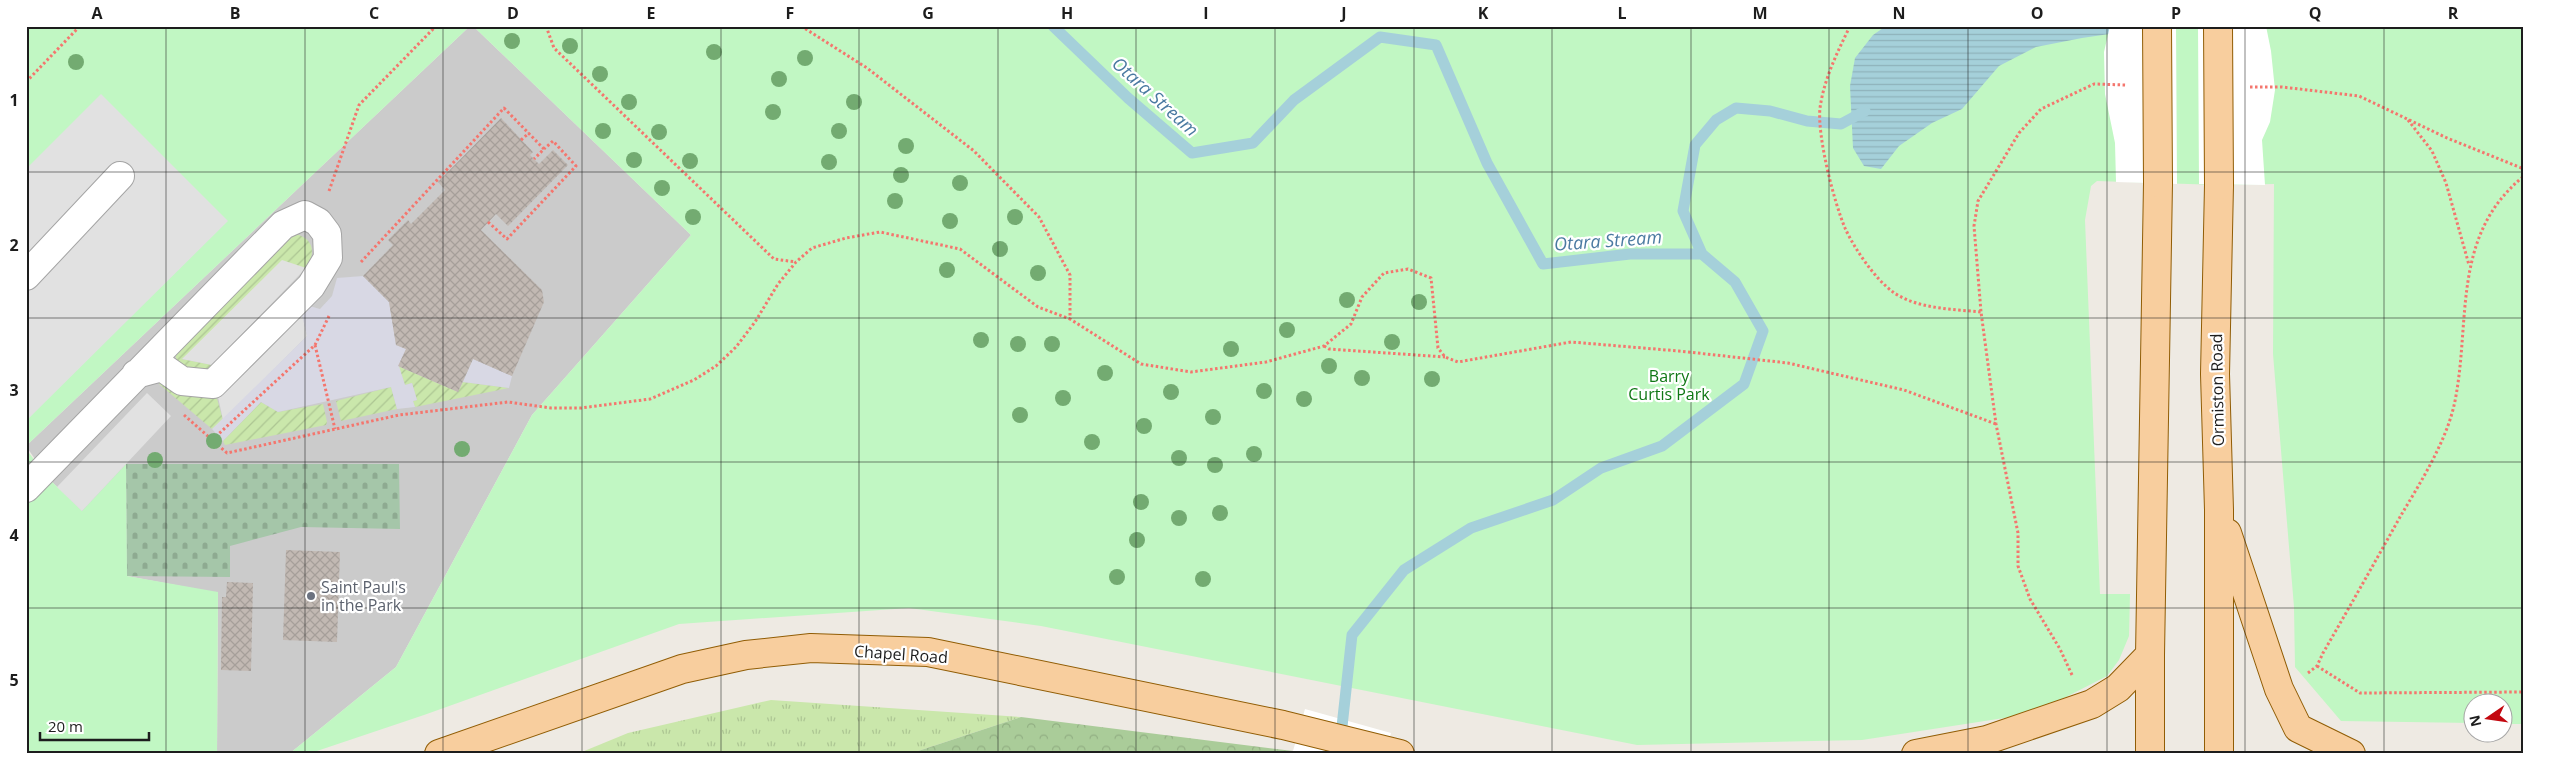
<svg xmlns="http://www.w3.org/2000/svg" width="2550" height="780" viewBox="0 0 2550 780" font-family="'Open Sans',sans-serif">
	<defs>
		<pattern id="grass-tufts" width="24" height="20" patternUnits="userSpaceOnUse" patternTransform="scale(1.25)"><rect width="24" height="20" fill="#cae7ab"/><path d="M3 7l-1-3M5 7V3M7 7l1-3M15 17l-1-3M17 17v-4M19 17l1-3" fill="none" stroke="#adc693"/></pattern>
		<pattern id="forest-crowns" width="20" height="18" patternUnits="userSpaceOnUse" patternTransform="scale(1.25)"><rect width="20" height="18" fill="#ac9"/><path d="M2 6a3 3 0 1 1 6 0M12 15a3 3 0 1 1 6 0" fill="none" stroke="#92af83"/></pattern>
		<pattern id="cemetery-stones" width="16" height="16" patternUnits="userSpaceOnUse" patternTransform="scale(1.25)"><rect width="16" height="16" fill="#a5c6a9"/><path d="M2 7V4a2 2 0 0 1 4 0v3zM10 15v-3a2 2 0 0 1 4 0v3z" fill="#8eaa91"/></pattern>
		<pattern id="garden-furrows" width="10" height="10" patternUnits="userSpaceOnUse" patternTransform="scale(1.25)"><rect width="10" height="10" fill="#cae7ab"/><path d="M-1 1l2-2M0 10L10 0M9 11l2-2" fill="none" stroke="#adc693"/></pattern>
		<pattern id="water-rules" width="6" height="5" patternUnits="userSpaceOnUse" patternTransform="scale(1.25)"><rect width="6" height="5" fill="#a5d0da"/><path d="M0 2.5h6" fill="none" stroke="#8eb2bb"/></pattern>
		<pattern id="building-cross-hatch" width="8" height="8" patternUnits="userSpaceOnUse" patternTransform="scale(1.25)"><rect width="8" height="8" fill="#c2b9b3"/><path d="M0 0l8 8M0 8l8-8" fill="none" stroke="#a69f9a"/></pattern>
	</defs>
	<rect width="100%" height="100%" fill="#eeeae3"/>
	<!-- religious -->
	<path fill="#cbcbcb" d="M470 26H473L691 235 532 415 396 667 289 754H217L218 593 127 576 82 511 48 478 26 446Z"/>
	<!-- grass -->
	<path fill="url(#grass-tufts)" d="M771 700 1021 717 909 754H577L628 733Z"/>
	<!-- forest -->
	<path fill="url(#forest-crowns)" d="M1021 717 1293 751 1302 754H909Z"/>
	<!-- cemetery -->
	<path fill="url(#cemetery-stones)" d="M126 464H399L400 529 301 527 230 546V577L127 576Z"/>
	<!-- park -->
	<path fill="#c1f7c3" d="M26 26H470L26 446Z
		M473 26H2524V724H2503L2502 702H2472V723L2341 721 2295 667 2294 607 2273 354 2274 184 2219 185 2097 181 2091 186 2085 220 2100 594H2130L2129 636 2119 660 2107 676 2064 698 2017 716 1862 740 1637 745 1041 626 909 608 679 624 424 715 308 754H289L396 667 532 415 691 235Z
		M26 449 48 478 82 511 126 464 127 576 218 592 217 754H26Z"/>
	<!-- garden -->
	<path fill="url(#garden-furrows)" d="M296 234C314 239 316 253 306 268L182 359 212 365 206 372 178 365 175 354 290 235Z
		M398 366 458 392 463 382 509 388 415 407 413 401 417 400 412 383 405 385Z
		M161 379 180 394 216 395 223 420 212 429 159 384Z
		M391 387 397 409 341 421 336 401Z
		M261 402 278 412 323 404 327 422 326 425 225 445 223 441Z"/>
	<!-- parking -->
	<path fill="#e1e1e1" d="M101 94 228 221 26 421V169Z
		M282 260 306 268 212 365 182 359Z
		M301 310 307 336 223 420 218 397Z
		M147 393 171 416 82 511 57 487Z"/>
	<!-- plaza -->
	<path fill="#d8d8e4" d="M363 276 389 302 396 345 406 349 399 366 405 385 412 383 417 400 413 401 415 407 397 409 391 387 278 412 261 402 223 441 212 429 307 336 301 310 306 305 320 309 332 296 337 278Z
		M473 359 512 376 509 388 463 382Z"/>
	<!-- water -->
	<path fill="url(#water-rules)" d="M1886 26H2164L2082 38 2036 47 1999 66 1962 109 1932 123 1899 146 1881 169 1864 166 1853 148 1850 86 1855 58 1873 35Z"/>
	<!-- pier -->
	<path fill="#fff" d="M2110 26H2176L2177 184 2116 182 2115 143 2105 94 2104 52Z
		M2198 26H2266L2271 51 2275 90 2270 122 2262 140 2265 185 2199 184Z
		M1305 709 1391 733 1385 754H1302L1293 751Z"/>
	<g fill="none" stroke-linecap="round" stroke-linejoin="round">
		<!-- stream -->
		<path stroke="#a5d0da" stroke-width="11" d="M1053 26 1128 98 1192 153 1253 143 1294 100 1380 37 1436 45 1487 163 1543 264 1630 254H1702L1735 282 1763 331 1744 384 1662 446 1601 468 1553 500 1471 528 1404 570 1352 635 1339 754
			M1702 254 1683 211 1695 145 1716 120 1736 108 1770 111 1807 121 1841 124 1865 111"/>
	</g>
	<!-- building -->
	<path fill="url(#building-cross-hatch)" d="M501 118 533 152 530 155 539 164 553 150 568 165 508 226 496 214 481 230 542 290 544 302 512 376 473 359 458 392 398 366 406 349 396 345 389 302 363 276 393 245 388 240 408 220 411 224 445 190 438 182Z
		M286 550 340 552 337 642 283 640Z
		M227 582 253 583 251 671 221 670 222 597H226Z"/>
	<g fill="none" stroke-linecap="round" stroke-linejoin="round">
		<!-- minor casing -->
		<g stroke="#a4a4a4" stroke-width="30">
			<path id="minor" d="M26 276 120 176
				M26 488 283 225 305 215 318 222 327 234 328 258 311 286 213 384 182 381 162 367 136 374"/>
		</g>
		<!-- major casing -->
		<g stroke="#915d05" stroke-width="30">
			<path id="major" d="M2227 533 2279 689 2298 728 2351 754
				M439 754 682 669 746 655 811 648 928 652 1283 725 1400 754
				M1916 754 1987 740 2092 704 2118 688 2150 655
				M2150 754V655L2158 183
				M2219 754V510L2215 374 2219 185"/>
		</g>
		<!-- path -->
		<path stroke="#f4766e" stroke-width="3" stroke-dasharray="2.5 2.5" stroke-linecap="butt" d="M546 26 554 48 774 259 796 262
			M801 26 867 68 974 151 1039 217 1070 275V319L1141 364 1191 372 1266 362 1324 346 1351 324 1362 297 1384 273 1408 269 1431 278 1438 348 1445 357 1458 362 1571 342 1679 351 1788 363 1835 374 1904 390 1996 424
			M1850 26C1837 53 1824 79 1820 108 1817 136 1834 202 1845 228 1854 248 1875 279 1893 292 1917 309 1952 309 1981 312
			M26 82 80 26
			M2250 87H2282L2359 96 2447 138 2524 169
			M2408 120 2432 151 2446 183 2469 265
			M521 140 529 133
			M329 191 359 105 436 26
			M488 222 507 239 576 166 553 141 544 149
			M361 262 504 108 544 149 534 159
			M315 345 335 429
			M1324 346 1329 349 1445 357
			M184 415 227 453 399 415 508 402 551 408H581L650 399 694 380 716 366 736 347 755 322 778 284 796 262 812 248 846 238 880 232 960 249 1038 307 1070 319
			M212 440 315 345 329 316
			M2317 666 2360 693 2524 692
			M2308 673 2317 666 2323 653C2349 608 2375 562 2400 517 2420 483 2447 441 2455 401 2471 320 2451 235 2524 176
			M2072 675 2060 649 2030 599 2018 566V533L1996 424 1981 312 1974 226 1978 201 2019 133 2041 109 2094 84 2126 85"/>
		<!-- minor -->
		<use href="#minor" stroke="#fff" stroke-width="28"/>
		<!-- major -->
		<use href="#major" stroke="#f8ce9e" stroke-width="28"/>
		<!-- major-bridge casing -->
		<g stroke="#915d05" stroke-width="30" stroke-linecap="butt">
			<path id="major-bridge" d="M2157 26 2158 183
				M2218 26 2219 185"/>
		</g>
		<!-- major-bridge -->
		<use href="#major-bridge" stroke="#f8ce9e" stroke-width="28"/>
	</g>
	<!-- trees -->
	<g fill="#73ab71">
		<circle cx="512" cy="41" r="8"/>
		<circle cx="570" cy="46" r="8"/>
		<circle cx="714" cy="52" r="8"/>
		<circle cx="805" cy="58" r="8"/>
		<circle cx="76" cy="62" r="8"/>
		<circle cx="600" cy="74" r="8"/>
		<circle cx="779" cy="79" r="8"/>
		<circle cx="629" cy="102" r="8"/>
		<circle cx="854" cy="102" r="8"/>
		<circle cx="773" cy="112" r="8"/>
		<circle cx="603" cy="131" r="8"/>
		<circle cx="839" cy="131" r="8"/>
		<circle cx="659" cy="132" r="8"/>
		<circle cx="906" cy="146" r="8"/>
		<circle cx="634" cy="160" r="8"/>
		<circle cx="690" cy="161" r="8"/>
		<circle cx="829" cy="162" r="8"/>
		<circle cx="901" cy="175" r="8"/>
		<circle cx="960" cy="183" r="8"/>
		<circle cx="662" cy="188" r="8"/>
		<circle cx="895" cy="201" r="8"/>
		<circle cx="693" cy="217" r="8"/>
		<circle cx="1015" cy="217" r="8"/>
		<circle cx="950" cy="221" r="8"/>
		<circle cx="1000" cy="249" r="8"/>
		<circle cx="947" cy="270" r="8"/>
		<circle cx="1038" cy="273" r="8"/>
		<circle cx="1347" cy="300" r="8"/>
		<circle cx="1419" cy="302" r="8"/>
		<circle cx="1287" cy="330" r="8"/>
		<circle cx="981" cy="340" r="8"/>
		<circle cx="1392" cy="342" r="8"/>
		<circle cx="1018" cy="344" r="8"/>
		<circle cx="1052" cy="344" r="8"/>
		<circle cx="1231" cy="349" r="8"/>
		<circle cx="1329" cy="366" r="8"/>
		<circle cx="1105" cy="373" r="8"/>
		<circle cx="1362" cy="378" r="8"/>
		<circle cx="1432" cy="379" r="8"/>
		<circle cx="1264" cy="391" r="8"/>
		<circle cx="1171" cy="392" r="8"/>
		<circle cx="1063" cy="398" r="8"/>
		<circle cx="1304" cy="399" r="8"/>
		<circle cx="1020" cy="415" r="8"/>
		<circle cx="1213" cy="417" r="8"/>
		<circle cx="1144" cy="426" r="8"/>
		<circle cx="214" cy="441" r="8"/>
		<circle cx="1092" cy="442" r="8"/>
		<circle cx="462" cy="449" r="8"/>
		<circle cx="1254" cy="454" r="8"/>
		<circle cx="1179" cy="458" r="8"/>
		<circle cx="155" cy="460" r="8"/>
		<circle cx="1215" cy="465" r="8"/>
		<circle cx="1141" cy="502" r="8"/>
		<circle cx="1220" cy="513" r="8"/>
		<circle cx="1179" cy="518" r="8"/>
		<circle cx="1137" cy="540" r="8"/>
		<circle cx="1117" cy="577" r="8"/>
		<circle cx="1203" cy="579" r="8"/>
	</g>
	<!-- grid -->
	<path fill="none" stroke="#1d1d1d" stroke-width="1" stroke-opacity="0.55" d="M166 26V754M305 26V754M443 26V754M582 26V754M721 26V754M859 26V754M998 26V754M1136 26V754M1275 26V754M1414 26V754M1552 26V754M1691 26V754M1829 26V754M1968 26V754M2107 26V754M2245 26V754M2384 26V754M26 172H2524M26 318H2524M26 462H2524M26 608H2524"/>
	<!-- markers -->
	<circle fill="#6b7280" stroke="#fff" stroke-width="2" cx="311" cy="596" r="5"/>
	<g text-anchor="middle" stroke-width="4.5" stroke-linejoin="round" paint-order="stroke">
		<!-- park labels -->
		<g font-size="16" fill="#0f7714" stroke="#fff">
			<text x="1669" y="382">Barry<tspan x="1669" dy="18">Curtis Park</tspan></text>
		</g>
		<!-- street labels -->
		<g font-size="16" fill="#1d1d1d" stroke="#fff">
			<text transform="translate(2217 390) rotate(-91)" y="6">Ormiston Road</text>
			<text transform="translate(901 654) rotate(4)" y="6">Chapel Road</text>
		</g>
		<!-- worship labels -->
		<g font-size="16" fill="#5b616d" stroke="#fff" text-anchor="start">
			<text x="321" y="593">Saint Paul's<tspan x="321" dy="18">in the Park</tspan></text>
		</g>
		<!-- water labels -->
		<g font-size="18" font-style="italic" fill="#4a7aa1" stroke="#fff">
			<text transform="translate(1155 97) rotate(42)" y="6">Otara Stream</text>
			<text transform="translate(1608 241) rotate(-4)" y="6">Otara Stream</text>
		</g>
	</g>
	<!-- border -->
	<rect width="2550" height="780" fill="none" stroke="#ffffff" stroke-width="55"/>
	<!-- north arrow -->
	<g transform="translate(2488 718) rotate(257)"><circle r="24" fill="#ffffff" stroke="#a5a5a5"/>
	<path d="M0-4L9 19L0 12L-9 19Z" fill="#c3070f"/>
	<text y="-8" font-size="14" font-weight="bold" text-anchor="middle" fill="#1d1d1d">N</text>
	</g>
	<!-- scale -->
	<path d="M40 732v8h109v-8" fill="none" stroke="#1d1d1d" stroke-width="2.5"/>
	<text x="48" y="732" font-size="15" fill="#1d1d1d" stroke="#ffffff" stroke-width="4" paint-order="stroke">20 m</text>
	<rect x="28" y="28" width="2494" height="724" fill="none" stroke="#1d1d1d" stroke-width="2"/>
	<g font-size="16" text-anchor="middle" font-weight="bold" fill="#1d1d1d">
		<text x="97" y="19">A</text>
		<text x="235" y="19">B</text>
		<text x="374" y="19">C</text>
		<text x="513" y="19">D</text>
		<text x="651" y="19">E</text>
		<text x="790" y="19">F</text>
		<text x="928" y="19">G</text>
		<text x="1067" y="19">H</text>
		<text x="1206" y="19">I</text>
		<text x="1344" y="19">J</text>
		<text x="1483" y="19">K</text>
		<text x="1622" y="19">L</text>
		<text x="1760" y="19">M</text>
		<text x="1899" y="19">N</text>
		<text x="2037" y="19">O</text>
		<text x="2176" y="19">P</text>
		<text x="2315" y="19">Q</text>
		<text x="2453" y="19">R</text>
		<text x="14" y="106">1</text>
		<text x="14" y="251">2</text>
		<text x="14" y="396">3</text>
		<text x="14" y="541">4</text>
		<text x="14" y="686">5</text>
	</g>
</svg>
